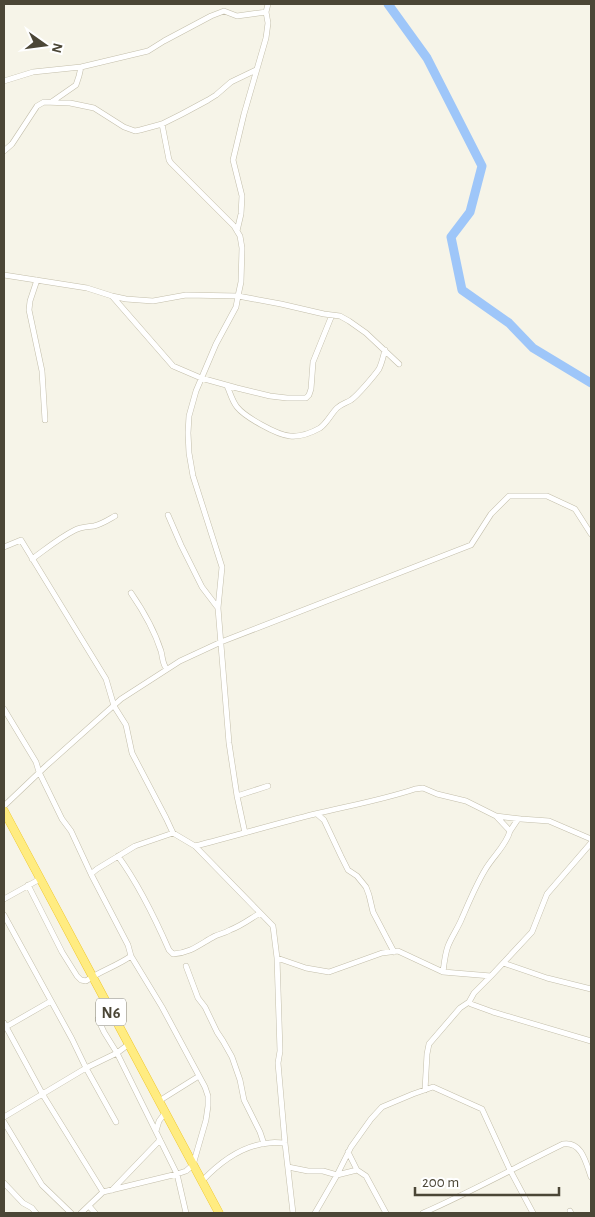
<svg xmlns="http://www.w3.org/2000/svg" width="595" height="1217" viewBox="0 0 595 1217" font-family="'Alegreya Sans',sans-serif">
	<rect width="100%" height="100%" fill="#f6f4e8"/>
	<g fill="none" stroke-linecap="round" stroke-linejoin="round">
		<!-- river -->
		<path stroke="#9ec6f9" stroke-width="9" d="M388 4 427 58 482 166 470 212 451 237 462 290 509 323 533 348 591 383"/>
		<!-- minor casing -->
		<g stroke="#c3beaa" stroke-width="6">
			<path id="minor" d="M4 81 33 72 81 67 148 51 164 41 211 16 224 11 237 16 266 12
				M53 101 76 85 79 76 81 67
				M162 124 169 160 171 163 234 226 240 236 242 248 241 282 238 296 236 307 216 344 196 391 189 416 188 433 189 453 193 476 222 567 218 608 229 743 237 796 245 833
				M4 151 12 144 37 106 44 102 70 103 94 108 124 127 135 131 140 130 162 124 182 114 208 100 216 95 231 82 256 70
				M237 231 241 214 242 196 233 160 244 114 266 38 268 23 266 12 268 4
				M4 275 87 288 112 296 173 366 201 378 237 388 270 396 287 398H306L309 395 311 389 313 362 332 315
				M37 280 30 301 29 310 42 371 45 420
				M112 296 126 299 153 301 186 295 238 296 281 304 324 314 340 316 349 321 366 333 399 364
				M227 386C230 392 232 401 237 407 245 417 277 435 290 436 300 437 311 433 320 428 327 423 331 414 337 408 341 404 346 403 351 400 358 395 374 376 379 369 382 363 383 357 385 350
				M168 515 181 545 202 587 218 608
				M4 547 21 540 106 679 114 706 126 725 132 753 166 818 173 833
				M32 559C46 549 59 538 75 530 81 527 87 527 94 526 102 524 108 520 115 516
				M131 593C142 609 155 632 161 651 163 658 162 664 167 669
				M4 709 36 762 39 772 62 819 71 831 91 874
				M237 796 268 786
				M4 806 46 766 121 699 180 661 221 642 471 545 491 514 509 496H547L575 509 591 534
				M317 814 324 820 341 856 348 870 357 876 366 887 369 895 373 912 394 952
				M510 831 518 819
				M195 846C235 836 275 824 315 814 348 806 382 800 415 789L423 788 437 794 466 801 496 816 521 819 549 821 591 839
				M118 856C139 885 155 918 169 950L173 954C191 953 200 944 215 936 220 934 225 933 230 930 241 926 250 919 260 913
				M28 885 62 952 77 976 81 980 86 981C100 971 117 966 131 956L128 945 91 874 97 869 135 846 173 833 195 846 273 926 277 958 280 1051 278 1063 285 1143 293 1213
				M4 899 40 879
				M4 915 72 1039 86 1068 116 1122
				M277 958 306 968 329 972 382 953 398 951 443 972 491 976 532 932 547 894 591 843
				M503 963 547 978 591 989
				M186 966 198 998 205 1007 217 1032 223 1041 232 1057 240 1080 244 1100 260 1132 264 1144
				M443 972C444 964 445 954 448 946 452 936 458 928 462 918 469 902 476 885 485 870 493 856 506 846 510 831L496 816
				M491 976 474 993 469 1002 471 1004 493 1012 591 1041
				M98 1019 104 1032 117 1053 177 1174 186 1213
				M4 1023 43 1095 103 1192
				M4 1028 51 1001
				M425 1090 427 1054 429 1044 460 1008 469 1002
				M159 1101 199 1076
				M4 1117 86 1068 117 1053 129 1044
				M4 1122 42 1185 71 1213
				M156 1131 159 1121 165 1113
				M348 1152 357 1170
				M288 1167 308 1171H323L337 1175 357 1170 366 1176 386 1213
				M202 1181C219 1163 243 1145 269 1143 274 1142 280 1143 285 1143
				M4 1183 23 1203 32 1208 36 1213
				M112 1190 160 1140
				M89 1206 95 1213
				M570 1211 571 1213
				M81 1213 103 1192 177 1174 186 1171 193 1165 195 1158 206 1120 208 1106V1096L205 1087 162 1007 131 956
				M315 1213 337 1175 351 1147 371 1119 382 1107 413 1094 433 1087 482 1109 510 1170 533 1213
				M423 1213C471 1192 516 1167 563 1144 582 1141 586 1163 591 1177"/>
		</g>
		<!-- trunk casing -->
		<g stroke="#efc629" stroke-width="9">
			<path id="trunk" d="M4 811 219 1213"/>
		</g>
		<!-- minor -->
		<use href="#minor" stroke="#fff" stroke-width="5"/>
		<!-- trunk -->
		<use href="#trunk" stroke="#ffec81" stroke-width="8"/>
	</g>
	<g text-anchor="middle" stroke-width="4" stroke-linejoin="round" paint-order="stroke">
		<!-- shield labels -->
		<rect fill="#fff" stroke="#817e72" stroke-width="1" x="96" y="998.5" width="30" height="27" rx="4"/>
		<g font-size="16" font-weight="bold" fill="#4b4636">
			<text x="111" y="1018">N6</text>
		</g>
	</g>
	<!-- border -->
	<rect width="595" height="1217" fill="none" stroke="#4b4636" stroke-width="10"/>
	<!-- north arrow -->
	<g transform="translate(45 45) rotate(104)" stroke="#ffffff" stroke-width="4" paint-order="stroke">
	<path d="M0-4L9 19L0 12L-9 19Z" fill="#4b4636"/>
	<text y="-8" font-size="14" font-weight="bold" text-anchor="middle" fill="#4b4636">N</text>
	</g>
	<!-- scale -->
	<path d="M415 1187v8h144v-8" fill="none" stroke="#4b4636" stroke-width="2.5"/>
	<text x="422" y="1187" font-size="15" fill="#4b4636" stroke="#ffffff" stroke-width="4" paint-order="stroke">200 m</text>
</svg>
